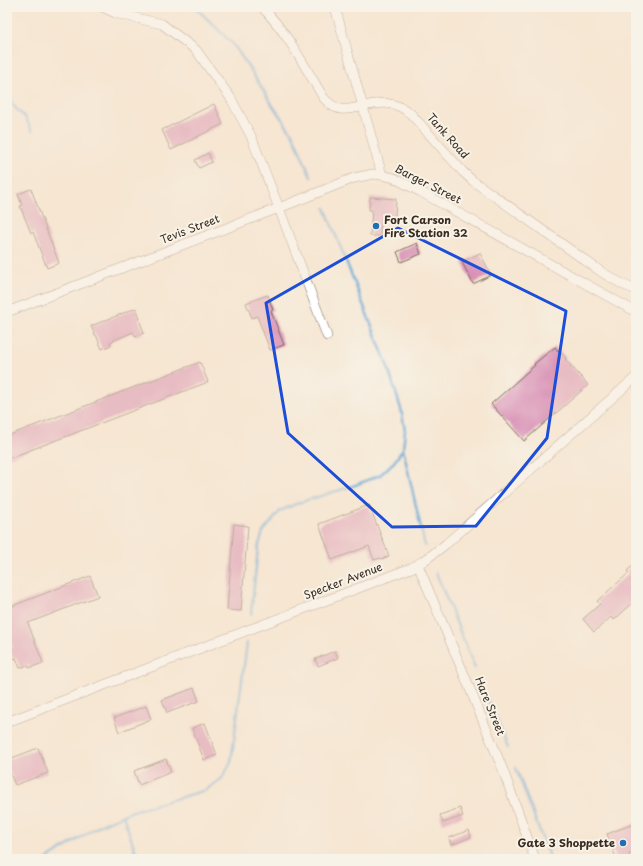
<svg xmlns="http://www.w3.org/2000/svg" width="643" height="866" viewBox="0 0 643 866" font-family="'Playpen Sans',sans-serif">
	<rect width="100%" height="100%" fill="#f7f3e8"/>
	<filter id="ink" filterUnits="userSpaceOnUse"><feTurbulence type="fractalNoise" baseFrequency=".025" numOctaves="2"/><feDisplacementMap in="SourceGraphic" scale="8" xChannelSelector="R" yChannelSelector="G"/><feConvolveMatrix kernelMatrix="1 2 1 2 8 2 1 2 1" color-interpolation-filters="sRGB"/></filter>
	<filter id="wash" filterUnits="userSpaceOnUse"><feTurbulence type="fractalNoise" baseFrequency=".012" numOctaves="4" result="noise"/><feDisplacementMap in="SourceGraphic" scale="16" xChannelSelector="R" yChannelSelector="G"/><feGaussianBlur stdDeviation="0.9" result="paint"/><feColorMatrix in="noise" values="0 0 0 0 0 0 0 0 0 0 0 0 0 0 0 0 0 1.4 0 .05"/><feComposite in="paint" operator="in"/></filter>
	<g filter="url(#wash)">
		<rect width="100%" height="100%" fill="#f6e6d2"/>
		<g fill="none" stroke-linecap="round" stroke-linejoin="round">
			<!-- stream -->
			<path stroke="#5ea4d4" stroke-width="2.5" d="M195 7 233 44 250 69 273 106 293 135 311 177
				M7 92 9 99 14 106 19 112 25 117 32 131
				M403 449 425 546
				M436 573 475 668
				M251 614 258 548 263 532 280 511 298 503 353 486 380 475 394 462 403 449 405 430 401 409 386 362 325 208
				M485 693 508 747
				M516 768 550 859
				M123 815 138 859
				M47 859 100 825 133 811 206 790 222 778 231 762 247 643"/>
		</g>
		<g id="blocks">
			<!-- building -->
			<path fill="#d78ab2" d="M214 104 223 124 171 150 162 130Z
				M208 153 212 162 199 168 195 160Z
				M31 189 59 263 47 268 33 232 31 233 20 206 22 205 18 194Z
				M370 197 396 199 395 216 382 215 380 236H370L372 210H369Z
				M417 243 421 254 401 262 397 252Z
				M480 253 491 275 473 284 462 262Z
				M268 295 273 310 271 311 284 345 270 350 257 316 252 318 246 303Z
				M136 308 140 318 139 319 144 333 135 336 133 332 110 342 111 345 102 349 96 335H95L91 326Z
				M555 347 558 351 559 350 566 358 565 359 588 385 524 441 491 404 535 365 534 364Z
				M200 362 208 382 7 459V436Z
				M369 505 389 556 382 559 381 558 374 560 369 546 332 560 319 524Z
				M234 524 248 526 241 611 227 610Z
				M636 563V600L614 620 611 617 594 632 583 619 600 604 597 601 629 573 627 571Z
				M90 576 98 596 28 623 43 663 29 668 28 665 20 668 16 658 13 659 9 650 13 648 7 634V608Z
				M335 651 338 658 318 666 315 659Z
				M194 688 199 701 167 713 162 700Z
				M146 706 151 719 119 732 114 718Z
				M205 723 217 755 204 760 192 728Z
				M38 748 48 773 15 785 7 766V760Z
				M166 759 171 772 139 785 134 771Z
				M460 808 463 816 443 823 440 815Z
				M636 823V851L629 854 630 856 621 859 620 857 616 858 607 834Z
				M469 830 471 837 451 845 449 838Z"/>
		</g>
	</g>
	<g filter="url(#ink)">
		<use href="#blocks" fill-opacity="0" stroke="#7c6c5d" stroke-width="1"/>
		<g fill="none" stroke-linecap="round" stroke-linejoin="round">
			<!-- minor casing -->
			<g stroke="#7c6c5d" stroke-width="10">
				<path id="minor" d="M102 7 115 13 162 24 196 50 230 97 251 136 279 208 327 336
					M262 7C288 34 304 65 323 97 328 103 333 108 341 109 348 110 354 108 360 107 379 102 395 100 411 114L463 172 473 181 603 273 622 284 636 290
					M335 7 382 175 394 178 421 192 636 312
					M7 312 279 208 354 178 373 174 382 175
					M418 565 461 667 503 770 535 859
					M7 722 411 568 425 560 446 544 636 377"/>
			</g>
			<!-- minor -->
			<use href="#minor" stroke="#fff" stroke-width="9"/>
		</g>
	</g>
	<!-- marked area -->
	<path d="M0 0H643V866H0ZM398 228 566 311 547 438 476 526 392 527 288 433 266 303Z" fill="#f6e6d2" fill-opacity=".55" fill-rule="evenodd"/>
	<path fill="none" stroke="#1d4ed8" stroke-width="3" stroke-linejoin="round" d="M398 228 566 311 547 438 476 526 392 527 288 433 266 303Z"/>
	<!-- markers -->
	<g fill="#1f6fb2" stroke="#f7f3e8" stroke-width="1.5">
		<circle cx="376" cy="226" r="4"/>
		<circle cx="623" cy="843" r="4"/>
	</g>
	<g text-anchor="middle" stroke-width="4" stroke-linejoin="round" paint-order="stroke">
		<!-- street labels -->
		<g font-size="11" fill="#3b2a1e" stroke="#f7f3e8">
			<text transform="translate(448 136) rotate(48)" y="4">Tank Road</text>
			<text transform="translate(428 184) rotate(27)" y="4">Barger Street</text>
			<text transform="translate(190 229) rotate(-21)" y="4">Tevis Street</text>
			<text transform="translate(343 581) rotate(-21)" y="4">Specker Avenue</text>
			<text transform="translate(490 706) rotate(68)" y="4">Hare Street</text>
		</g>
		<!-- poi labels -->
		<g font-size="11" font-weight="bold" fill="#3b2a1e" stroke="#f7f3e8" text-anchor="start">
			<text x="384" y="224">Fort Carson<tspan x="384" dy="13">Fire Station 32</tspan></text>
			<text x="615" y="847" text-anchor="end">Gate 3 Shoppette</text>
		</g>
	</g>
	<!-- margin -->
	<rect width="643" height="866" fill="none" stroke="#f7f3e8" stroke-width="24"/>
</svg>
